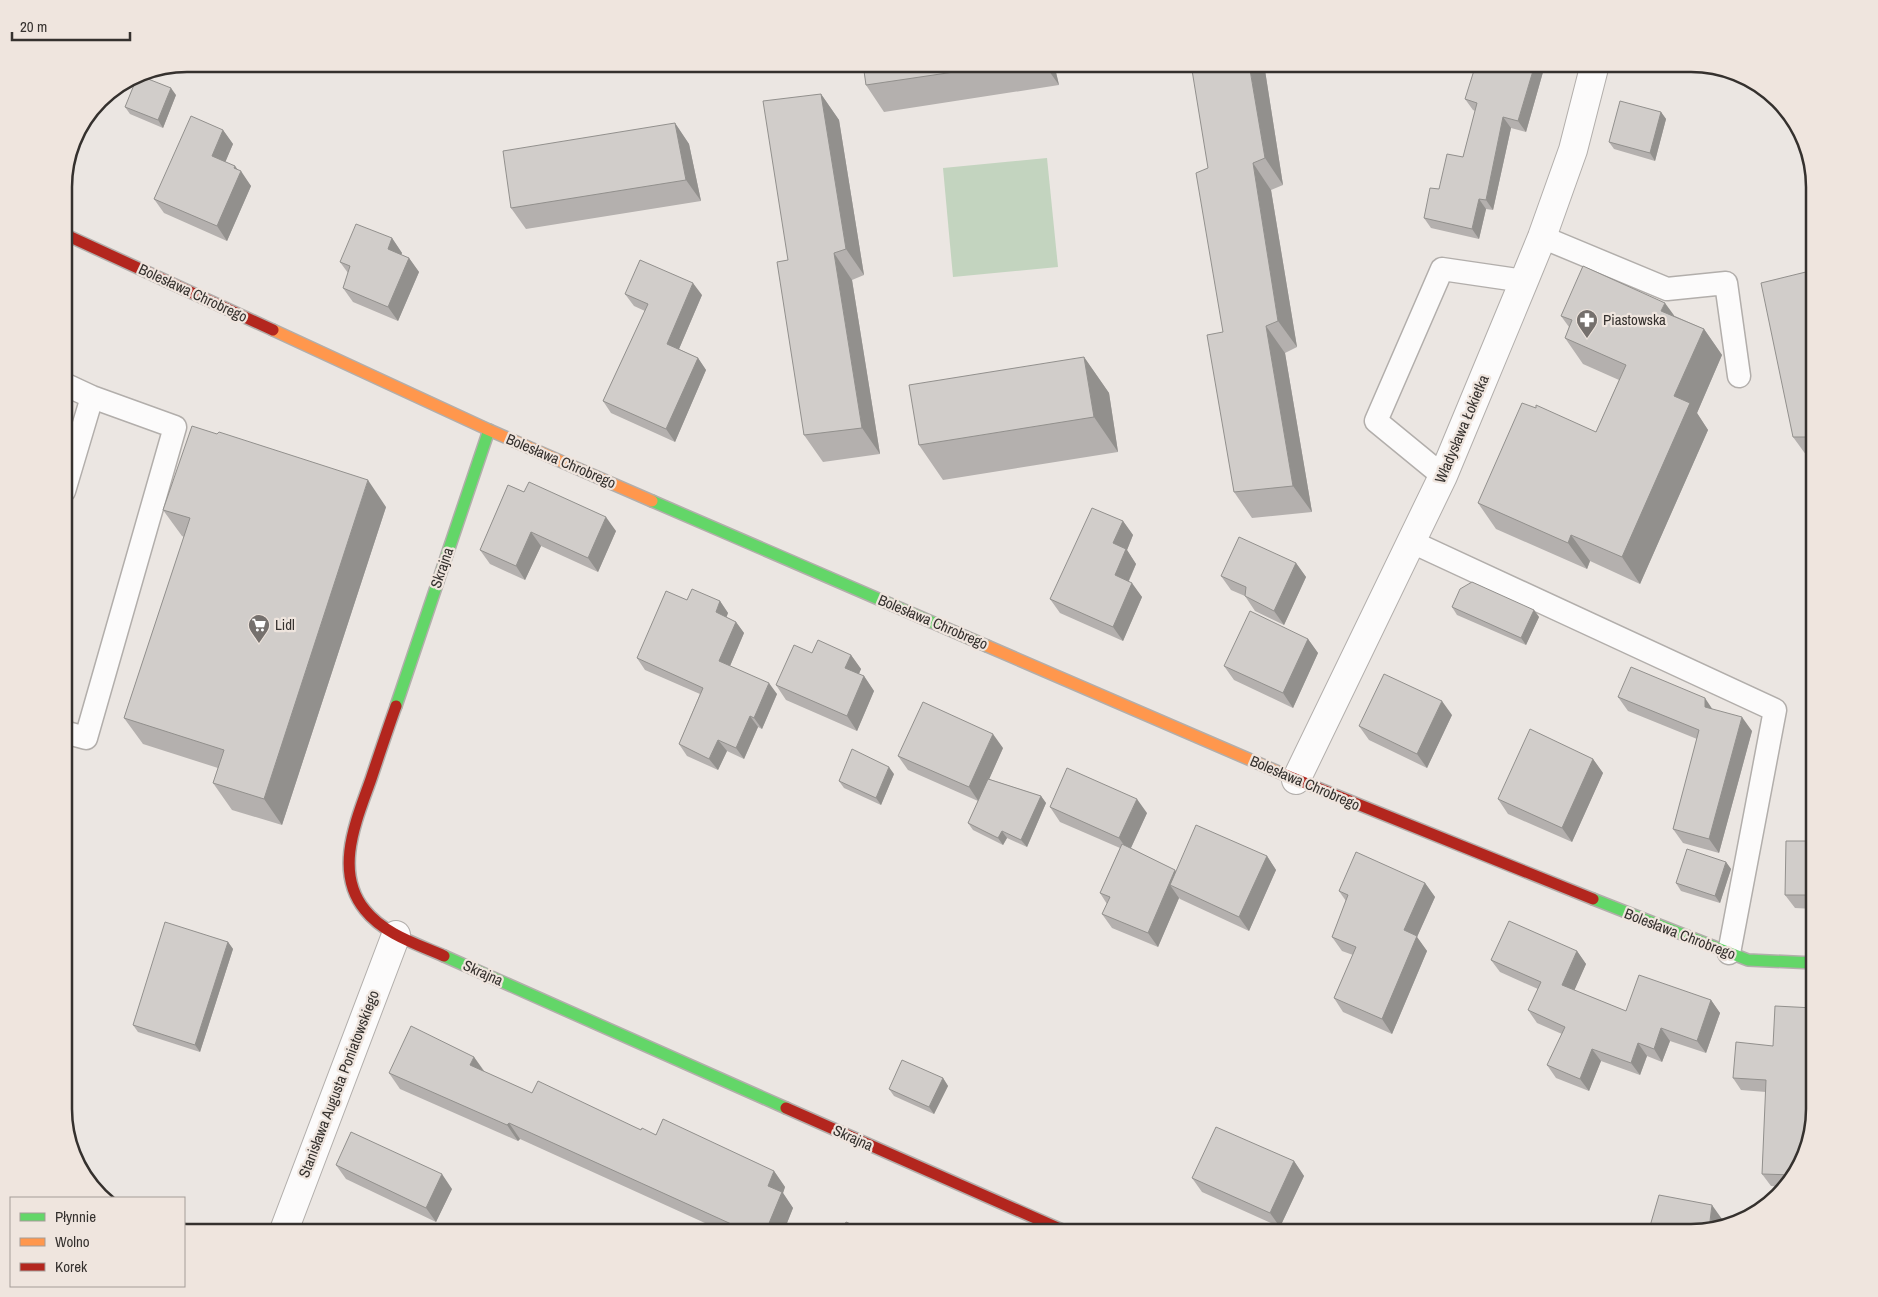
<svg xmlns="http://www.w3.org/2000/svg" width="1878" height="1297" viewBox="0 0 1878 1297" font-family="'Archivo Narrow',sans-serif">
	<rect width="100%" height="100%" fill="#ebe6e2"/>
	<!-- education -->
	<path fill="#e8e1d4" d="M454 64H548L537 69 471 71Z"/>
	<!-- green -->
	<path fill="#c3d4bf" d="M1047 158 1058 267 953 277 943 168Z"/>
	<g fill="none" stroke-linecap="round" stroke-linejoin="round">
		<!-- lane casing -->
		<g stroke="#b2aeab" stroke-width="25">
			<path id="lane" d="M1542 237 1667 289 1726 283 1739 376
				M64 384 92 397 175 427 86 738 64 732
				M1443 476 1376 421 1442 269 1524 281
				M64 491 92 397
				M1412 542 1775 710 1729 953"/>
		</g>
		<!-- street casing -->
		<g stroke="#b2aeab" stroke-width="30">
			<path id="street" d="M1296 780 1443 476 1524 281 1542 237 1573 150 1595 64
				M283 1233 396 935"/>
		</g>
		<!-- fast casing -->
		<g stroke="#b2aeab" stroke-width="14">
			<path id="fast" d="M652 501 987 646
				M396 706 489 430
				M1593 899 1748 960 1814 963
				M444 956 786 1108"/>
		</g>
		<!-- slow casing -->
		<g stroke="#b2aeab" stroke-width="14">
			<path id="slow" d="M273 330 489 430 652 501
				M987 646 1283 774"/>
		</g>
		<!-- jam casing -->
		<g stroke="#b2aeab" stroke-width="14">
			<path id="jam" d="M64 234 273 330
				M396 706C387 731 379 755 371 779 357 819 333 871 365 910 384 934 417 944 444 956
				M1283 774 1593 899
				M786 1108 1069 1233"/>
		</g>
		<!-- lane -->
		<use href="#lane" stroke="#fcfbfb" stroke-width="22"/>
		<!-- street -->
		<use href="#street" stroke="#fcfbfb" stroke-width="28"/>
		<!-- fast -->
		<use href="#fast" stroke="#63d668" stroke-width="11"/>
		<!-- slow -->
		<use href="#slow" stroke="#ff974d" stroke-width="11"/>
		<!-- jam -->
		<use href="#jam" stroke="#b3261e" stroke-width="11"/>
	</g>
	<!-- wall -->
	<path fill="#b4b0ae" d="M863 64H1054L1059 85 884 112 866 85Z
		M1264 64 1283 185 1271 190 1297 347 1285 353 1312 512 1252 518 1234 492 1223 332 1208 168Z
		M1545 65 1526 132 1511 128 1493 210 1486 209 1479 239 1431 228 1424 218 1439 189 1463 157 1475 111 1473 110 1465 99Z
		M821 94 839 120 864 275 852 280 880 454 823 462 804 435 788 260Z
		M176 95 163 128 130 114 125 107Z
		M1661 112 1666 119 1655 161 1614 149 1609 142Z
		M675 123 689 144 701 201 526 229 511 208Z
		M223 130 233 144 225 162 235 166 251 186 227 241 164 213 154 199Z
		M392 238 402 253 401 255 409 258 419 272 398 321 353 302 343 288 348 273 340 262Z
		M1814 270 1812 463 1793 437Z
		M625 294 702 295 679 349 698 358 706 370 675 442 611 413 603 401 645 311 634 306Z
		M1561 316H1675L1704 329 1722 355 1697 413 1708 430 1640 584 1590 561 1587 569 1496 529 1478 503 1536 408 1596 432 1619 380 1583 364 1565 338 1569 327Z
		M1084 357 1109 393 1118 452 943 480 919 445Z
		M508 485 616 531 598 572 541 546 525 580 490 564 480 550Z
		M386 507 282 825 232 810 213 783 218 768 143 744 124 718 184 537 182 536 163 510Z
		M1123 521 1133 535 1127 550 1136 564 1129 581 1142 597 1123 641 1060 613 1050 599Z
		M1296 563 1306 577 1284 625 1255 611 1245 596 1231 590 1221 576Z
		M687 600 720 601 728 613 726 617 736 622 744 633 730 666 777 694 762 729 758 727 744 759 727 751 718 770 687 756 679 744 700 694 645 670 637 658Z
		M1452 607 1534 610 1539 617 1526 645 1457 615Z
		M1308 639 1318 653 1293 708 1234 680 1224 666Z
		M812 653 851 655 861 669 859 674 864 676 874 691 857 731 786 700 776 685Z
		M1618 697 1713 710 1752 731 1719 853 1683 843 1673 829 1697 739 1628 711Z
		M1452 715 1427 768 1369 740 1359 726Z
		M1003 748 989 779 1041 796 1046 803 1027 847 1007 838 1003 845 973 830 968 823 978 801 908 770 898 756Z
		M1593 759 1603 773 1572 842 1508 814 1498 799Z
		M894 774 881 805 844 788 839 781Z
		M1050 807 1147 813 1131 848 1176 872 1267 856 1276 870 1249 931 1180 899 1179 898 1158 947 1112 928 1102 914 1107 904 1100 893 1120 848 1060 822Z
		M1814 841V909L1795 908 1785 895Z
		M1726 862 1731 869 1720 903 1681 891 1676 883Z
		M1425 883 1435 897 1417 937 1427 951 1392 1034 1343 1012 1334 998 1353 955 1342 951 1332 937 1346 901 1339 891Z
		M228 942 233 949 200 1052 138 1032 133 1025Z
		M1577 951 1586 964 1574 990 1626 1011 1711 1000 1720 1013 1706 1053 1670 1041 1662 1062 1647 1056 1640 1075 1601 1061 1589 1091 1556 1078 1547 1065 1562 1034 1537 1023 1528 1010 1538 989 1500 972 1491 960Z
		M1814 1008V1110L1793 1178 1783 1187 1771 1186 1762 1174 1766 1092 1741 1090 1733 1078 1773 1046Z
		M474 1057 485 1072 532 1093 641 1130 774 1171 785 1187 783 1193 793 1208 783 1233H727L520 1139 518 1141 400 1089 389 1073Z
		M943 1078 948 1086 934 1114 894 1096 889 1089Z
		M1294 1161 1304 1176 1280 1227 1202 1192 1192 1178Z
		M336 1165 452 1189 436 1222 346 1179Z"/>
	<!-- shaded-wall -->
	<path fill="#92908d" d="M1044 64H1054L1059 85Z
		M1249 64H1264L1283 185 1265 158Z
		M1535 64H1544L1545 65 1526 132 1518 121Z
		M171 88 176 95 163 128 158 120Z
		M821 94 839 120 864 275 846 249Z
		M1661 112 1666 119 1655 161 1650 153Z
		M1503 117 1511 128 1493 210 1486 200Z
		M675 123 689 144 701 201 686 180Z
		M223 130 233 144 222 170 212 156Z
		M1253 163 1271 190 1297 347 1278 321Z
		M235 166 240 174 241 171 251 186 227 241 217 226Z
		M1479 199 1486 209 1479 239 1472 229Z
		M392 238 402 253 398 263 388 249Z
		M834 253 852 280 880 454 862 428Z
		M409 258 419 272 398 321 388 307Z
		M693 283 702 295 676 356 667 344Z
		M1665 303 1684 329 1661 311Z
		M1266 326 1285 353 1312 512 1293 486Z
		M1704 329 1722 355 1697 413 1708 430 1640 584 1622 557 1674 396Z
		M1084 357 1109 393 1118 452 1094 417Z
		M698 358 706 370 675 442 666 429Z
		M368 480 386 507 282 825 264 799Z
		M606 517 616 531 598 572 588 558Z
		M1123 521 1133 535 1127 550 1136 564 1125 589 1115 575 1113 543Z
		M531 532 541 546 525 580 516 566Z
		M1571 535 1590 561 1587 569 1568 543Z
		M1296 563 1306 577 1284 625 1274 611Z
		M1132 583 1142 597 1123 641 1113 627Z
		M720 601 728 613 724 624 716 612Z
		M1534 610 1539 617 1526 645 1521 638Z
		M736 622 744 633 727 673 719 661Z
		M1308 639 1318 653 1293 708 1283 693Z
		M851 655 861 669 855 682 845 668Z
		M864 676 874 691 857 731 847 716Z
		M769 683 777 694 762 729 754 718Z
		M1705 698 1715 713 1705 707Z
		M1442 701 1452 715 1427 768 1417 754Z
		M750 716 758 727 744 759 736 748Z
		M1742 717 1752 731 1719 853 1709 839Z
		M993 734 1003 748 979 802 969 787Z
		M718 740 727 751 718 770 709 759Z
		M1593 759 1603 773 1572 842 1562 828Z
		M889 767 894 774 881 805 876 798Z
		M1041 796 1046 803 1027 847 1021 840Z
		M1137 799 1147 813 1129 852 1119 838Z
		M1002 831 1007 838 1003 845 998 838Z
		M1267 856 1276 870 1249 931 1239 917Z
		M1726 862 1731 869 1720 903 1715 896Z
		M1175 870 1185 885H1170L1179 898 1158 947 1148 933Z
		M1425 883 1435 897 1417 937 1427 951 1392 1034 1382 1019 1404 930Z
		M228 942 233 949 200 1052 195 1045Z
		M1577 951 1586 964 1571 998 1562 985Z
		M1711 1000 1720 1013 1706 1053 1697 1041Z
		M1661 1028 1670 1041 1662 1062 1654 1049Z
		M1638 1043 1647 1056 1640 1075 1631 1063Z
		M1592 1049 1601 1061 1589 1091 1580 1079Z
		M474 1057 485 1073 470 1065Z
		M943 1078 948 1086 934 1114 929 1107Z
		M1811 1104 1814 1110 1811 1121Z
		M509 1123 520 1139 518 1141 507 1125Z
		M1294 1161 1304 1176 1280 1227 1270 1213Z
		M774 1171 785 1187 783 1193 793 1208 783 1233H765L768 1186Z
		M442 1174 452 1189 436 1222 426 1208Z
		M1712 1205 1722 1219 1721 1226 1709 1229Z"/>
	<!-- building -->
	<path fill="#d1cdca" stroke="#92908d" d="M863 64H1008L866 85Z
		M1191 64H1249L1265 158 1253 163 1278 321 1266 326 1293 486 1234 492 1207 335 1223 332 1196 173 1208 168Z
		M1476 64H1535L1518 121 1503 117 1486 200 1479 199 1472 229 1424 218 1430 188 1439 189 1447 154 1463 157 1477 103 1465 99Z
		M138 75 171 88 158 120 125 107Z
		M821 94 846 249 834 253 862 428 804 435 777 262 788 260 763 101Z
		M1620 101 1661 112 1650 153 1609 142Z
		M191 116 223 130 212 156 235 166 234 168 241 171 217 226 154 199Z
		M675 123 686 180 511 208 503 151Z
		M356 224 392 238 388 249 409 258 388 307 343 288 350 266 340 262Z
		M640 260 693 283 667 344 698 358 666 429 603 401 648 304 625 294Z
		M1583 266 1665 303 1661 311 1704 329 1674 396 1690 403 1622 557 1571 535 1568 543 1478 503 1522 403 1536 408V405L1596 432 1626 365 1565 338 1572 320 1561 316Z
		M1814 270V472L1806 437H1793L1761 283Z
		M1084 357 1094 417 919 445 909 385Z
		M192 426 217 434 219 432 368 480 264 799 213 783 224 750 124 718 190 518 163 510Z
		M529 482 606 517 588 558 531 532 516 566 480 550 508 485 524 492Z
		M1092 508 1123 521 1113 543 1126 549 1115 575 1132 583 1113 627 1050 599Z
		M1239 537 1296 563 1274 611 1245 596 1246 587 1221 576Z
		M1472 582 1534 610 1521 638 1452 607 1460 589Z
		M692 589 720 601 716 612 736 622 719 661 769 683 754 718 750 716 736 748 718 740 709 759 679 744 703 688 637 658 666 591 687 600Z
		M1250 611 1308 639 1283 693 1224 666Z
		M818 640 851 655 845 668 864 676 847 716 776 685 794 645 812 653Z
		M1631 667 1705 698V707L1742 717 1709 839 1673 829 1699 730 1618 697Z
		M1384 674 1442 701 1417 754 1359 726Z
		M923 702 993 734 969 787 898 756Z
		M1530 729 1593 759 1562 828 1498 799Z
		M852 749 889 767 876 798 839 781Z
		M1067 768 1137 799 1119 838 1050 807Z
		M988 779 1041 796 1021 840 1002 831 998 838 968 823Z
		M1196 825 1267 856 1239 917 1170 885Z
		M1786 841H1814V895H1785Z
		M1122 844 1175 870 1148 933 1102 914 1110 897 1100 893Z
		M1687 849 1726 862 1715 896 1676 883Z
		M1356 852 1425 883 1404 930 1417 936 1382 1019 1334 998 1356 947 1332 937 1348 895 1339 891Z
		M1509 921 1577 951 1562 985 1626 1011 1639 975 1711 1000 1697 1041 1661 1028 1654 1049 1638 1043 1631 1063 1592 1049 1580 1079 1547 1065 1565 1027 1528 1010 1541 982 1491 960Z
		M165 922 228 942 195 1045 133 1025Z
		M1775 1006 1814 1008V1105L1811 1104V1121L1794 1175 1762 1174 1766 1080 1733 1078 1736 1042 1773 1046Z
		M411 1026 474 1057 470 1065 532 1093 538 1081 641 1130 642 1128 656 1135 663 1119 695 1134 774 1171 768 1186 782 1192 765 1233H751L509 1123 507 1125 389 1073Z
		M902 1060 943 1078 929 1107 889 1089Z
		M1216 1127 1294 1161 1270 1213 1192 1178Z
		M351 1132 442 1174 426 1208 336 1165Z
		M1659 1195 1712 1205 1709 1229 1691 1233H1648Z
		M846 1222 872 1233H841Z"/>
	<!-- icons -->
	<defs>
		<g id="pharmacy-pin" transform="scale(1.125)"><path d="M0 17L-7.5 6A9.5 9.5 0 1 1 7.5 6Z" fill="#75706d" stroke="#efe5de"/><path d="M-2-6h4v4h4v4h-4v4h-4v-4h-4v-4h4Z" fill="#fff"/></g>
		<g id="supermarket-pin" transform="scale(1.125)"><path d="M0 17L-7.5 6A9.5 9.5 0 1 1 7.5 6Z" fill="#75706d" stroke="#efe5de"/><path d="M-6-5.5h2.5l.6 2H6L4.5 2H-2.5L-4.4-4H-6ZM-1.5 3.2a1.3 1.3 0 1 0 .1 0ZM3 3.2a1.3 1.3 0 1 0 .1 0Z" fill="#fff"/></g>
	</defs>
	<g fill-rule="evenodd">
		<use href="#pharmacy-pin" x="1587" y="320"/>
		<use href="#supermarket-pin" x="259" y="625"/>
	</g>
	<g text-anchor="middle" stroke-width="4.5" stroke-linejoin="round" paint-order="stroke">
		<!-- street labels -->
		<g font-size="15" fill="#35312e" stroke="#efe5de">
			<text transform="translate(193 293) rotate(25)" y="5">Bolesława Chrobrego</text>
			<text transform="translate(1462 429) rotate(-67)" y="5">Władysława Łokietka</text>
			<text transform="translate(561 461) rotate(23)" y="5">Bolesława Chrobrego</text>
			<text transform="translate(442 568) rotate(-71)" y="5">Skrajna</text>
			<text transform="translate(933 622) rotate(23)" y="5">Bolesława Chrobrego</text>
			<text transform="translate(1305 783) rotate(23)" y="5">Bolesława Chrobrego</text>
			<text transform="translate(1680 934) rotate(21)" y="5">Bolesława Chrobrego</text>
			<text transform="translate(483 973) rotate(24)" y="5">Skrajna</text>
			<text transform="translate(339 1084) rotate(-69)" y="5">Stanisława Augusta Poniatowskiego</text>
			<text transform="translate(853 1138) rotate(24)" y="5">Skrajna</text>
		</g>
		<!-- poi labels -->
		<g font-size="15" fill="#35312e" stroke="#efe5de" text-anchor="start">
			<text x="1603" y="325">Piastowska</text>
			<text x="275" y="630">Lidl</text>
		</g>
	</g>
	<!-- crop -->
	<path d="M0 0H1878V1297H0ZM187 72H1691A115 115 0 0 1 1806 187V1109A115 115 0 0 1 1691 1224H187A115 115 0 0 1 72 1109V187A115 115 0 0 1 187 72Z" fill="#efe5de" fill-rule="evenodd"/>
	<path fill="none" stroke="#35312e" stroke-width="2.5" d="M187 72H1691A115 115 0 0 1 1806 187V1109A115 115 0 0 1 1691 1224H187A115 115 0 0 1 72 1109V187A115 115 0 0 1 187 72Z"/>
	<!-- legend -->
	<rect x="10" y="1197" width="175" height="90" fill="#efe5de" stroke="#a59d98"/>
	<rect x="20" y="1213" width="25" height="8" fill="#63d668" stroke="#a59d98"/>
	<text x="55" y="1222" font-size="15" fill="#35312e">Płynnie</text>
	<rect x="20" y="1238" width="25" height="8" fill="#ff974d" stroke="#a59d98"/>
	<text x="55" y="1247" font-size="15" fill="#35312e">Wolno</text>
	<rect x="20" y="1263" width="25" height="8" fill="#b3261e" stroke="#a59d98"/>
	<text x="55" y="1272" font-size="15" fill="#35312e">Korek</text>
	<!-- scale -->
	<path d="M12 32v8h118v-8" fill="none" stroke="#35312e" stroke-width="2.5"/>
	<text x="20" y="32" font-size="15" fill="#35312e" stroke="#efe5de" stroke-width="4" paint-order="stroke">20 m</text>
</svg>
